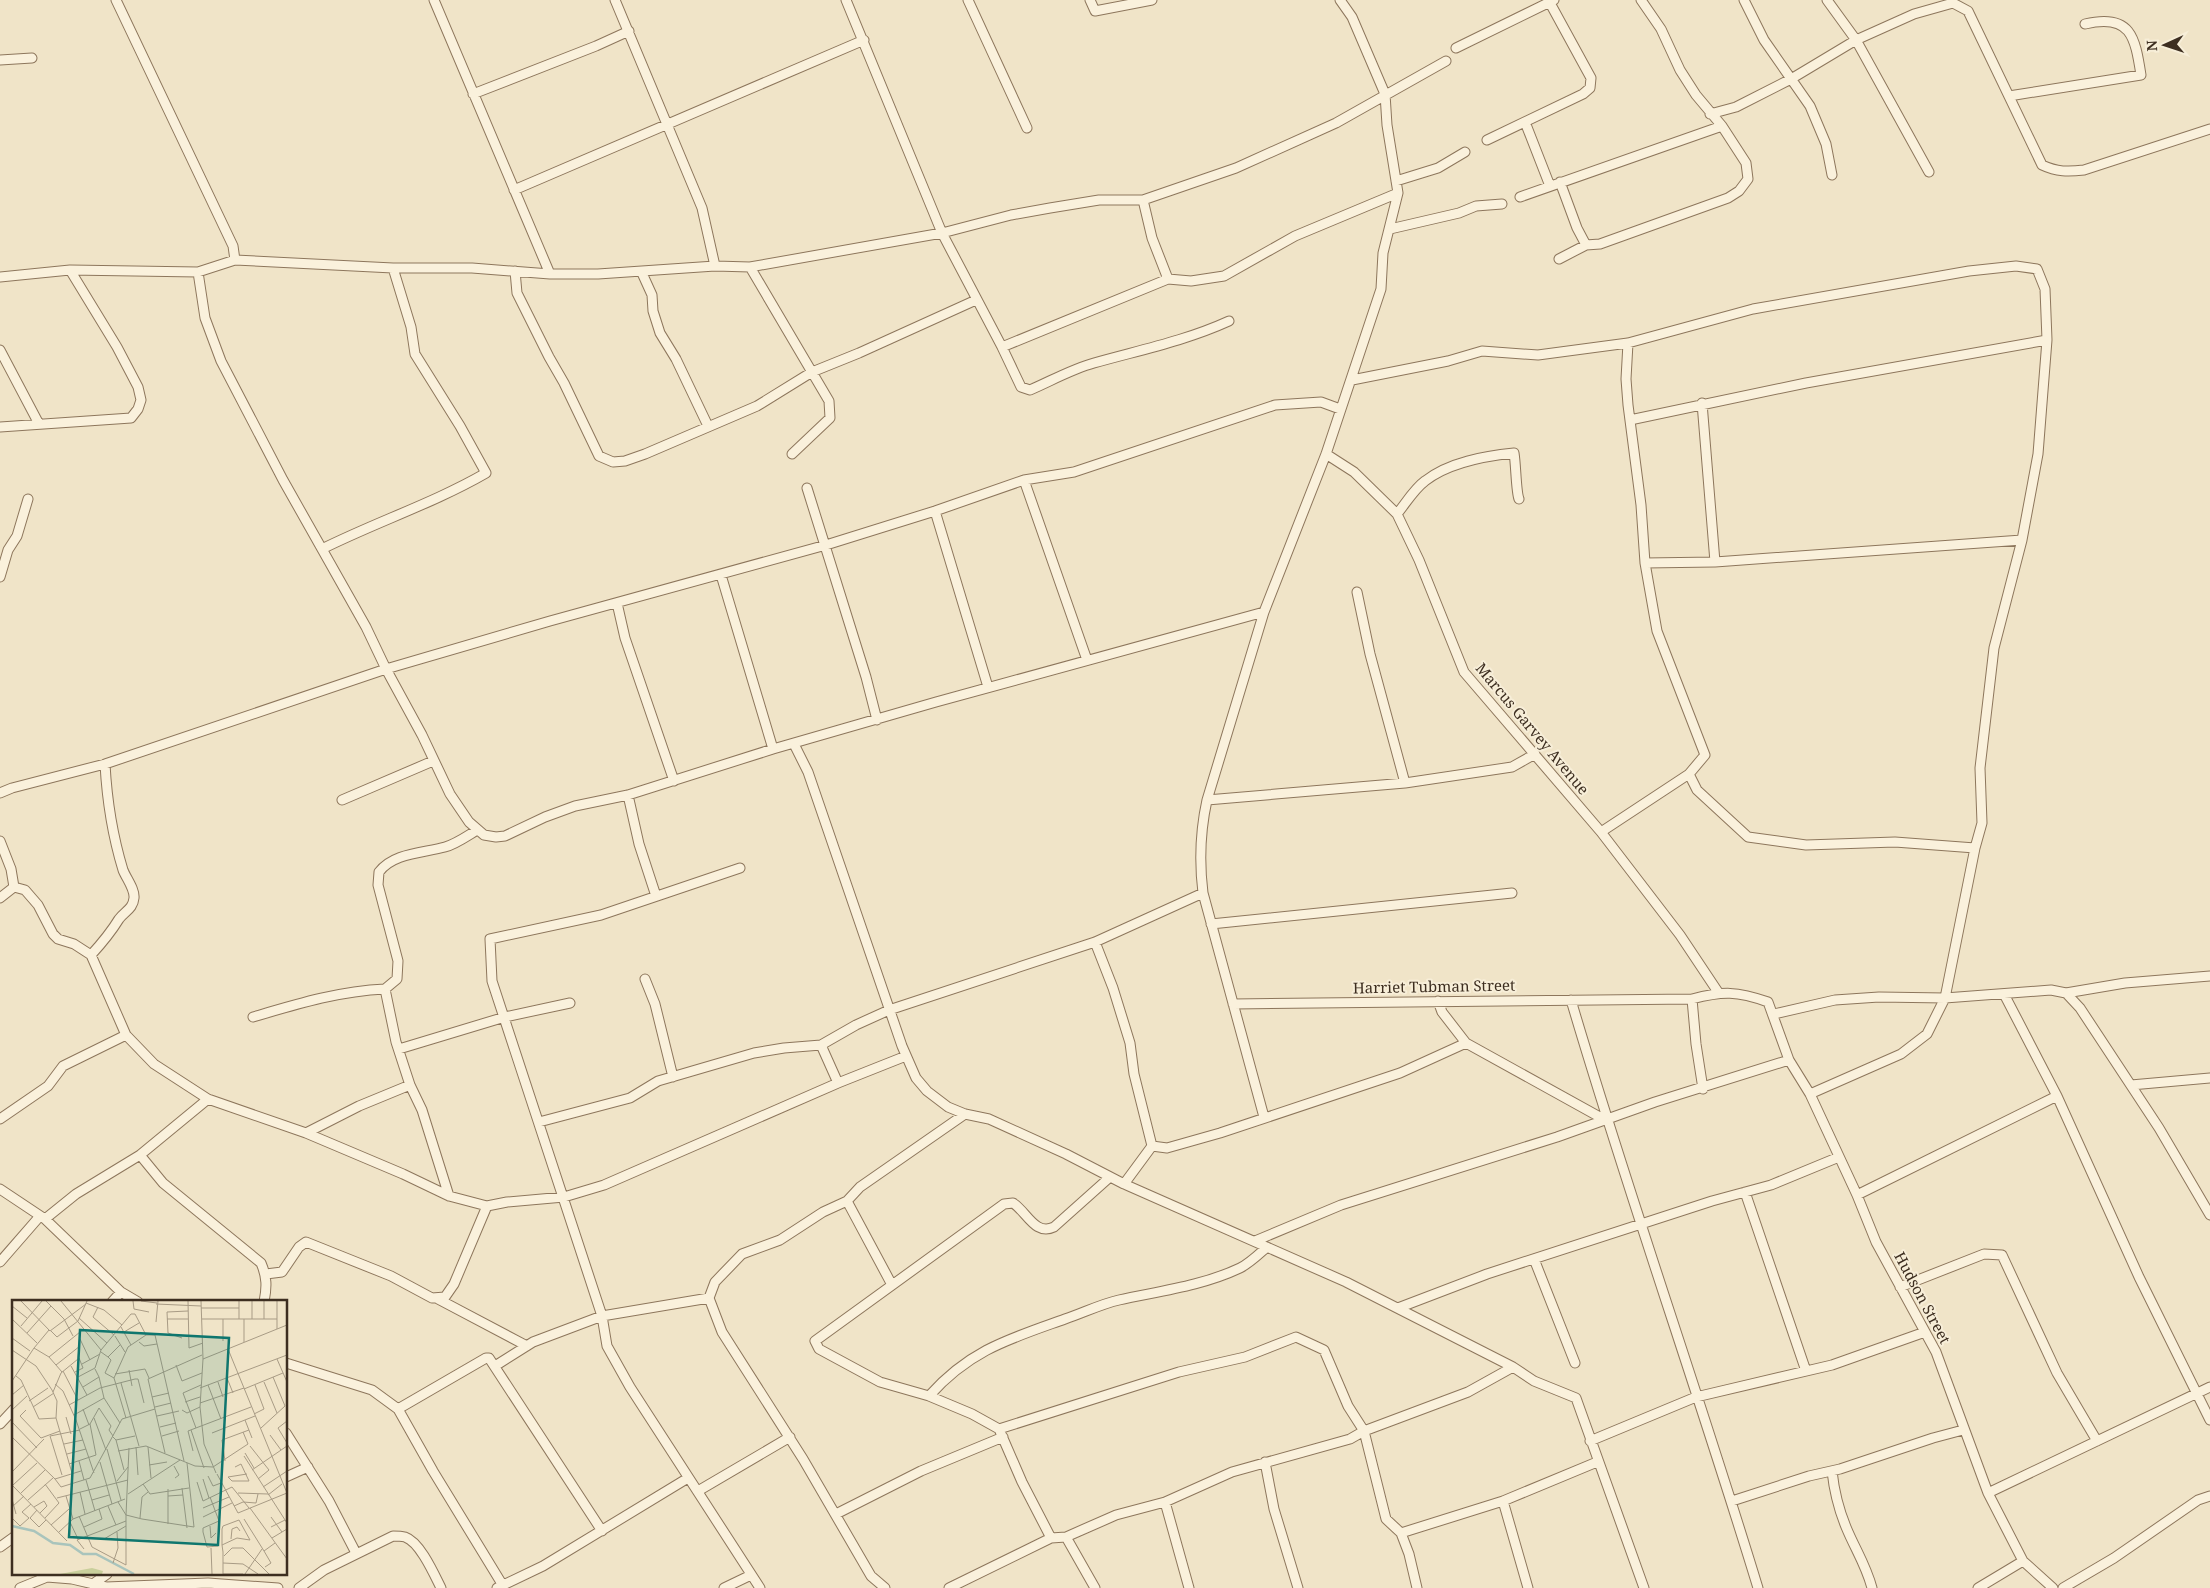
<svg xmlns="http://www.w3.org/2000/svg" width="2210" height="1588" viewBox="0 0 2210 1588" font-family="'Noto Serif',serif">
	<rect width="100%" height="100%" fill="#f0e4c8"/>
	<g fill="none" stroke-linecap="round" stroke-linejoin="round">
		<!-- street casing -->
		<g stroke="#8d765c" stroke-width="11">
			<path id="street" d="M116 0 233 246 235 260
				M434 0 550 274
				M615 0 702 208 715 266
				M846 0 942 233 1002 347 1021 387 1030 390C1051 381 1072 369 1094 363 1140 350 1185 341 1229 321
				M968 0 1027 128
				M1090 0 1095 11 1152 0
				M1744 0 1764 40 1810 106 1826 144 1832 175
				M1827 0 1856 40 1929 172
				M1456 48 1554 0
				M0 60 32 58
				M473 94 596 46 629 31
				M2009 96 2141 75C2135 37 2131 13 2085 24
				M1710 114 1736 107 1791 79 1856 40 1914 14 1953 3 1968 11 2042 165C2057 172 2068 172 2084 170L2210 129
				M1525 122 1550 186
				M1487 140 1583 94 1590 88 1591 78 1550 3
				M1396 181 1438 168 1465 152
				M1560 182 1577 228 1586 245
				M514 190 864 40
				M1520 197 1722 126
				M1143 200 1152 238 1168 279
				M1390 229 1459 213 1476 206 1502 204
				M1559 259 1586 245 1600 244 1728 198 1739 191 1748 179 1746 163 1722 126 1696 95 1680 70 1661 29 1641 0
				M750 267 829 401 830 418 792 454
				M515 271 517 293 549 357 564 383 599 456 613 462 625 461 645 454 757 406 812 372 859 353 976 300
				M198 272 205 318 221 361 283 480 366 627 386 669 422 735 450 794 469 822 484 835 496 837 505 836 545 817 575 806 628 795 773 749 936 702 1264 612
				M642 273 652 295 653 311 660 333 676 359 708 426
				M0 277 70 270 198 272 235 260 393 268H472L550 274H598L715 266 750 267 942 233 1011 215 1050 208 1099 200H1143L1236 168 1336 123 1446 61
				M1002 347 1168 279 1191 281 1224 276 1295 236 1398 193
				M0 350 39 424
				M1352 380 1448 361 1482 351 1538 355 1628 343 1753 309 1969 271 2016 266 2037 269 2045 289 2047 340 2038 454 2022 540 1994 648 1980 768 1982 823 1975 848 1945 998 1879 997 1835 1000 1774 1014
				M1702 403 1715 562
				M1630 420 1806 383 2047 340
				M0 427 131 418 138 409 141 400 138 387 117 347 70 270
				M1326 454 1354 472 1397 514 1419 560 1464 672 1601 832 1680 935 1718 992
				M1024 480 1087 660
				M807 488 866 677 877 720
				M935 511 988 687
				M1397 514C1406 503 1414 489 1425 481 1449 462 1485 456 1514 453 1516 464 1516 492 1519 499
				M322 549C376 522 434 503 486 473L460 426 415 354 411 327 393 268
				M1645 563 1715 562 2022 540
				M721 575 773 749
				M0 577 8 550 17 536 28 499
				M1357 592 1370 654 1405 783
				M617 603 625 638 674 781
				M794 744 808 772 902 1046 916 1078 927 1091 948 1107 965 1114 989 1119 1066 1154 1124 1184 1346 1282 1513 1367 1534 1381 1576 1398 1644 1588
				M1689 774 1697 790 1748 837 1806 845 1895 842 1975 848
				M0 793 12 788 105 764 386 669 550 621 826 545 935 511 1024 480 1074 472 1275 405 1321 402 1340 409
				M628 795 639 844 656 896
				M342 800 433 761
				M1207 800 1405 783 1512 767 1535 754
				M1601 832 1689 774 1705 755 1657 631 1645 563 1641 505 1628 405 1626 379 1628 343
				M0 841 11 869 14 887 0 898
				M740 868 601 915 490 939 492 981 602 1316 607 1346 630 1387 760 1588
				M14 887 25 890 38 905 53 934 58 939 74 944 91 955 126 1035 154 1064 208 1099 306 1133 403 1174 449 1196 487 1206 507 1202 564 1197 604 1185 838 1083 906 1056
				M1211 924 1512 893
				M1095 942 1113 988 1130 1043 1134 1074 1152 1146 1124 1184
				M91 955C102 943 111 932 119 919 125 911 133 909 134 898 135 889 126 878 123 870 112 834 107 801 105 764
				M645 979 655 1004 673 1077
				M2066 993 2125 983 2210 976
				M2004 994 2057 1096 2139 1277 2210 1420
				M1692 999 1696 1044 1703 1089
				M1571 1000C1629 1197 1698 1391 1758 1588
				M1438 1001 1442 1012 1466 1043 1607 1121
				M1233 1004 1692 999C1723 991 1737 991 1768 1002L1789 1060 1810 1094 1857 1195 1876 1242 1936 1352 1988 1493 2023 1561 2053 1588
				M253 1017C297 1004 339 991 385 989
				M821 1045 838 1083
				M399 1049 505 1017 570 1003
				M2131 1085 2210 1078
				M1810 1094 1901 1054 1927 1034 1945 998 2051 990 2066 993 2080 1008 2159 1128 2210 1215
				M1264 1117 1203 893C1199 861 1200 832 1207 800L1264 612 1326 454 1381 289 1383 253 1398 193 1387 125 1385 94 1352 17 1340 0
				M0 1119 48 1086 63 1066 126 1035
				M539 1122 630 1098 658 1081 754 1053 784 1048 821 1045 856 1025 889 1010 1095 942 1203 893
				M306 1133 359 1106 410 1085
				M1152 1146 1167 1148 1220 1133 1400 1073 1466 1043
				M140 1155 163 1183 261 1263C267 1277 267 1287 264 1302
				M0 1189 45 1219 121 1292 138 1302
				M1745 1192 1806 1371
				M1857 1195 2057 1096
				M449 1196 422 1110 410 1085 396 1042 385 989 397 979 398 961 378 885 379 872C393 853 423 853 445 847 456 844 467 836 477 830
				M847 1201 892 1285
				M45 1219 76 1194 140 1155 208 1099
				M1255 1241 1341 1205 1557 1137 1655 1102 1789 1060
				M1534 1259 1575 1363
				M0 1262 40 1216
				M266 1274 282 1272 299 1247 306 1242 391 1276 432 1298 445 1297 454 1284 487 1206
				M1900 1287 1984 1254 2002 1255 2057 1373 2097 1441
				M709 1298 722 1332 803 1459 871 1576 885 1588
				M438 1299 527 1346
				M112 1302 121 1292
				M1398 1308 1487 1274 1712 1201 1771 1185 1839 1157
				M286 1363 372 1390 398 1409 433 1471 502 1584
				M495 1366 533 1342 602 1316 709 1298 715 1282 742 1254 780 1240 823 1212 847 1201 860 1187 965 1114
				M929 1396C970 1350 1009 1339 1065 1319 1083 1313 1101 1304 1119 1300 1160 1291 1202 1286 1240 1268 1250 1263 1259 1254 1267 1247
				M398 1409 486 1358H489L602 1531
				M0 1424 14 1409
				M999 1429 1179 1372 1245 1357 1296 1337 1324 1350 1348 1406 1364 1431 1386 1519 1401 1533 1409 1554 1417 1588
				M286 1433 329 1501 356 1553
				M1590 1441 1696 1397 1832 1365 1925 1332
				M1265 1462 1274 1509 1298 1588
				M1832 1471C1834 1490 1839 1510 1846 1527 1855 1549 1866 1565 1872 1588
				M286 1477 308 1467
				M698 1491 790 1437
				M1988 1493 2210 1387
				M1503 1501 1528 1588
				M1732 1501 1809 1476 1840 1469 1933 1438 1963 1430
				M1165 1502 1189 1588
				M836 1514 921 1471 1003 1437
				M1401 1533 1503 1501 1597 1462
				M1066 1537 1095 1588
				M1051 1538 1022 1482 999 1429 972 1414 929 1396 880 1382 819 1349 815 1341 1004 1204 1013 1203C1027 1212 1035 1236 1054 1227L1110 1177
				M0 1547 14 1537
				M93 1584 107 1574
				M20 1588 47 1577 72 1579 106 1587 208 1583 278 1588
				M299 1588 324 1570 393 1536C397 1536 401 1536 405 1537 420 1542 434 1574 441 1588
				M497 1588 543 1566 688 1478
				M724 1588 751 1575
				M949 1588 1051 1538 1066 1537 1116 1515 1165 1502 1232 1472 1350 1439 1364 1431 1468 1392 1513 1367
				M1978 1588 2023 1561
				M2063 1588 2114 1558 2198 1500 2210 1496"/>
		</g>
		<!-- street -->
		<use href="#street" stroke="#faf1dc" stroke-width="9"/>
	</g>
	<g text-anchor="middle" stroke-width="4" stroke-linejoin="round" paint-order="stroke">
		<!-- street labels -->
		<g font-size="15" fill="#3d2e20" stroke="#f7eed8">
			<text transform="translate(1532 729) rotate(50)" y="5">Marcus Garvey Avenue</text>
			<text transform="translate(1434 987) rotate(-1)" y="5">Harriet Tubman Street</text>
			<text transform="translate(1922 1298) rotate(62)" y="5">Hudson Street</text>
		</g>
	</g>
	<!-- overview -->
	<g transform="translate(12 1300)">
		<rect width="275" height="275" fill="#f0e4c8"/>
		<path d="M80 268 91 271 90 274H48Z" fill="#c9cf9b"/>
		<path fill="none" stroke="#a9c4bc" stroke-width="2.5" d="M0 226 22 231 41 243 58 245 71 254H84L122 274"/>
		<path fill="none" stroke="#a89b85" stroke-width="1" d="M9 1 38 31 74 4M34 1 52 19 61 36M49 1 89 50M121 1 122 9 137 12M129 1 145 3M176 1 177 48 191 43M189 1 191 59 188 107 192 144 204 173M227 1V19M252 1V19M265 1V29M74 3 92 10 110 25M144 4 189 6M0 6 15 18M86 7 81 17 102 35M189 8H227M67 18 95 43M0 19 25 43M155 19H176M190 19H265M211 19V41M240 19V1M144 22 146 1M9 26 30 1M109 27 119 45M39 31 45 37 66 21 75 1M112 32 127 23M15 33 39 6M103 36 113 52M0 38 18 51M170 38 156 33 155 12 176 11M68 39 78 60M127 42 132 46 145 44M232 42V19M22 48 37 30M216 49 275 193M0 50 24 66 40 90 45 101 44 118 27 119 9 80 4 76M89 52 96 57 108 45M37 57 68 32 66 59 49 73 41 92M96 57 99 60 93 73 102 78M191 59 275 25M265 59 275 82M70 64 88 54M44 65 68 46M164 65 170 81 190 73M59 66 75 95M117 70 120 86M51 71 66 100M63 72 71 68 67 58M103 74 133 69 137 78M66 77 83 68 89 50 119 14H123L134 35H143L172 161M87 77 92 98 108 123M215 78 221 93M0 81 22 48 37 57 50 72M206 82 211 97M252 82 265 113M109 83 127 146M43 84 51 91 64 120 82 173M196 85 209 119M71 87 87 77 83 69M188 88 275 55M232 89 271 73M0 95 12 85M140 97 157 93M17 101 36 88M173 102 188 97M188 103 232 88M57 105 88 88 123 79H126L132 103M21 107 42 93M143 107 159 103M71 109 77 125M0 110 15 96M14 110 8 116 29 138 48 131M170 110 175 113 188 107M242 114 252 109 243 85M62 115 92 98M145 116 167 111M54 117 59 134M44 118 60 173M82 118 94 150M114 118 102 78 116 47 134 35M233 120 240 138M275 121 266 128 275 143M0 122 25 148M148 127 164 123M184 128 171 93 189 85M249 128 273 106 261 77M68 129 78 124 87 108 99 126 97 130 101 136M179 130 192 168M200 133 243 116M258 135 269 150M38 136 50 175M38 136 68 130M150 136 167 131M0 137 43 179 69 171M101 137 104 140 123 136M104 140 112 170M52 144 71 140M238 146 257 170 246 179M124 147 126 175M136 147 139 178M117 148 114 215 130 219 182 227 175 163M95 149 109 200M106 151 134 146 183 166 201 167 236 144 231 132M181 151 176 131 239 107M153 153 136 79 190 55M233 153 242 168M55 154 74 149M232 156 275 223M67 161 72 180M213 161 210 140 237 130M88 162 100 204M57 164 84 155 78 124M137 165 155 162M162 166 167 175 163 178M240 170 275 146M0 172 32 139M205 174 226 213 275 193M196 176 201 186 209 183M216 177 220 181H237L229 164 223 167M216 177 235 174M43 179 49 187 78 178 110 119 143 109M191 179 197 198M74 180 83 211M105 181 116 167M185 182 191 201 220 187 237 208M131 184 138 194 177 188M0 185 55 241M1 185 25 163M251 187 275 171M170 188 175 228M156 189V224M68 192 73 214M9 193 33 170M226 193 256 194M116 194 168 160M256 195 270 184M54 196 61 219M156 196 171 195M198 197 207 221 191 228V232L195 247 206 246M45 198 116 180M0 199 4 214M16 200 41 178M80 200 97 195M96 206 104 225M222 206 231 202 244 203 246 194M0 207 12 196M22 207 32 201 35 206 28 213M191 208 217 197M238 208 275 259M25 210 18 218 27 227 34 220M67 216 80 247 114 265V226M191 217 220 203M259 217 270 232M0 218 8 226 17 218 10 212 19 204M33 218 47 203 33 184M128 218 130 197 136 192M232 219 252 251 263 243M58 222 66 239M39 225 57 209M198 226 199 238 204 233M72 227 90 219 87 209M259 227 273 220M47 232 61 219 113 199M260 238 275 229M92 239 114 226V215L106 202M219 239 220 229 225 227 228 231M210 245 225 238 238 240 227 220 211 226 210 229V245L211 252V274M199 248 200 274M72 249 65 240 114 221M252 251 259 263 253 267M212 256 220 248H231L257 274M101 263 106 248 105 232M211 263 231 264 246 274M211 274H231M233 274 250 249"/>
		<path fill="#0f766e" fill-opacity="0.15" stroke="#0f766e" stroke-width="2.5" d="M68 30 217 38 206 245 57 237Z"/>
		<rect width="275" height="275" fill="none" stroke="#3d2e20" stroke-width="2.5"/>
	</g>
	<!-- north arrow -->
	<g transform="translate(2165 45) rotate(267)" stroke="#f7eed8" stroke-width="4" paint-order="stroke">
	<path d="M0-4L9 19L0 12L-9 19Z" fill="#3d2e20"/>
	<text y="-8" font-size="14" font-weight="bold" text-anchor="middle" fill="#3d2e20">N</text>
	</g>
</svg>
